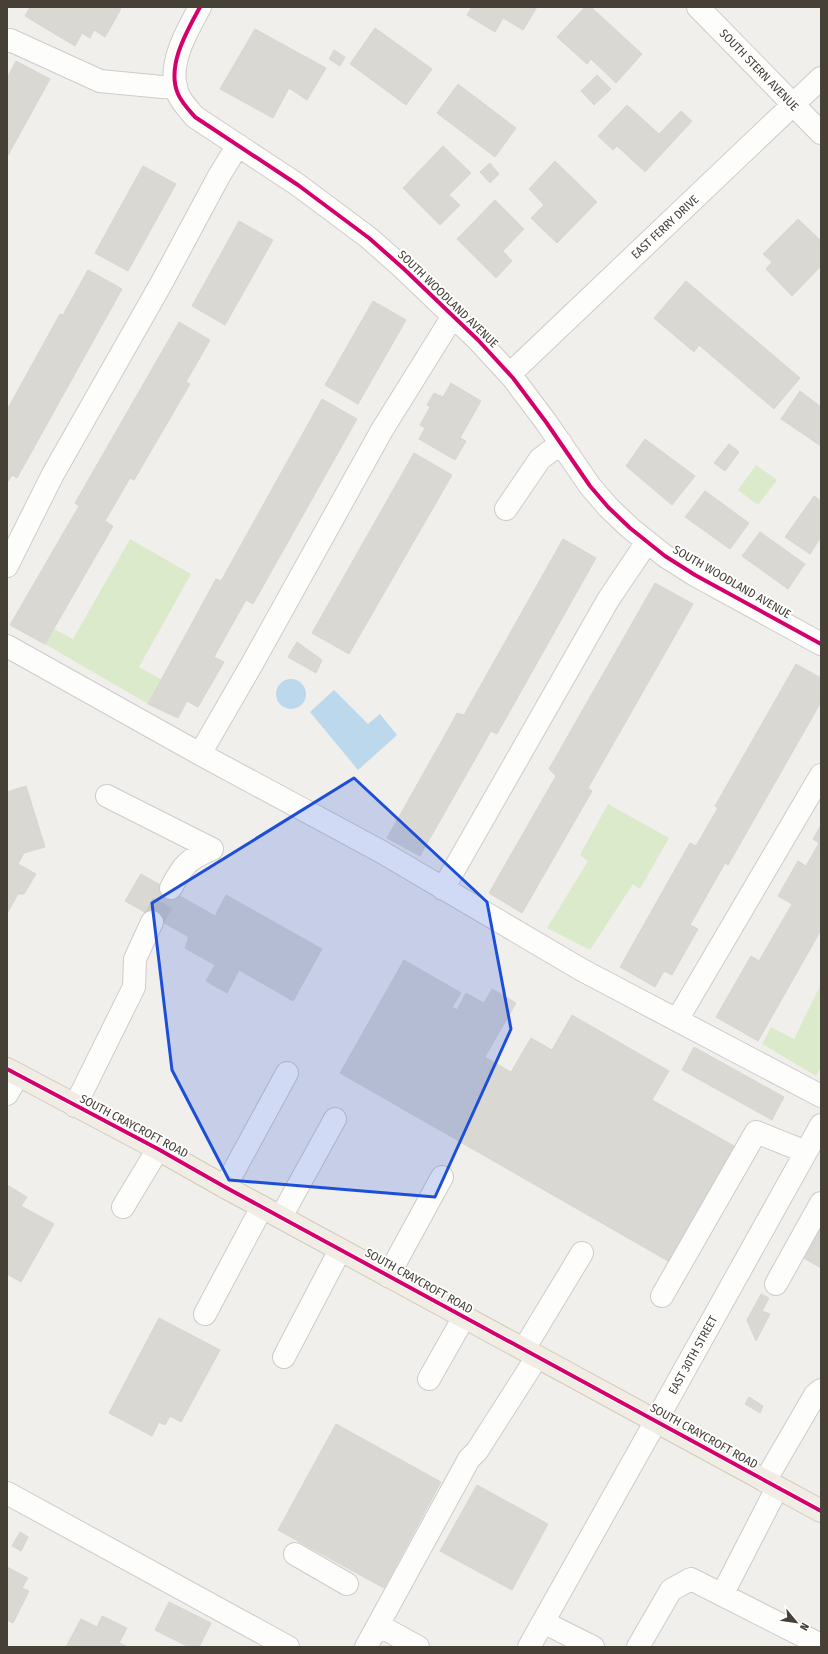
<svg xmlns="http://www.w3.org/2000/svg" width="828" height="1654" viewBox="0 0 828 1654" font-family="'Fira Sans Condensed',sans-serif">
	<rect width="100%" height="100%" fill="#f0efeb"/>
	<!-- green -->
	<path fill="#dceacc" d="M756 465 777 480 758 505 738 490Z
		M130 539 191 574 139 667 162 680 148 704 45 644 54 629 73 639Z
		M608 804 669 838 640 889 633 884 590 950 547 928 588 861 580 855Z
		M821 984V1067L816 1076 762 1044 771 1027 794 1039Z"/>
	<!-- water -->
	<path fill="#bcd8ec" d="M276 694a15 15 0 1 1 30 0a15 15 0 1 1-30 0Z
		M334 690 368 724 380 714 397 735 358 770 310 712Z"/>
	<!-- building -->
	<path fill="#dad8d3" stroke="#d8d6d1" d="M30 7H117L121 9 105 37 94 30 90 38 82 33 75 46 25 16Z
		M472 7H537L523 30 503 18 495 32 467 15Z
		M585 7H591L642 54 616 83 591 59 587 64 557 37Z
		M375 28 432 69 406 105 350 64Z
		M255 29 326 68 307 100 289 88 273 118 220 89Z
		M334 50 345 57 340 66 329 59Z
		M16 61 50 79 7 157V78Z
		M597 75 611 89 594 105 581 91Z
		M458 84 516 128 495 157 437 113Z
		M627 105 659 134 681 111 692 121 645 172 617 146 613 150 598 136Z
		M443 146 471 173 449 195 460 205 440 225 403 188Z
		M555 161 597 202 557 243 531 218 544 205 529 189Z
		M490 163 499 174 490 183 480 172Z
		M143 166 176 184 128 271 95 253Z
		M495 200 524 229 503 251 512 261 496 278 457 239Z
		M798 219 821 241 820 244 821 246V266L792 296 766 269 772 262 763 254Z
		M239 221 273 240 225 325 192 306Z
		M88 270 122 289 17 478 12 475 7 483V410L60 314 63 315Z
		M686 281 800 378 774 409 699 345 694 352 654 318Z
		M373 301 406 320 358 404 325 385Z
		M179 322 210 340 186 382 190 384 134 480 130 478 105 521 113 526 45 644 10 625 79 506 75 503Z
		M451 383 481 401 460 438 466 441 455 460 419 439 425 428 420 425 430 407 427 405 434 393 443 397Z
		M800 391 821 407V446L781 419Z
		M322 399 357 419 253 604 246 600 214 657 224 662 198 707 187 701 178 718 148 704 216 579 221 581Z
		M645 439 695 476 672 505 626 466Z
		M729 444 739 452 725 471 714 463Z
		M414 453 452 475 349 654 312 633Z
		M705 491 749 523 730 549 685 517Z
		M814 496 821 501V537L810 554 785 537Z
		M760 532 805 564 788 589 742 556Z
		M563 539 596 558 497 734 491 731 420 856 387 838 454 719 457 713 464 715Z
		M655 583 693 604 588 788 592 791 522 913 489 893 556 776 549 769Z
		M297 642 322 660 316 673 288 657Z
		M796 664 821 678V702L728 865 725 863 690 925 698 929 672 975 664 971 655 987 620 967 690 843 696 846 718 808 715 806Z
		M26 786 45 847 24 853 18 864 36 874 24 894H18L7 914V792Z
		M821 825V930L758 1041 716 1017 751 956 759 961 792 904 778 896 798 861 806 866 819 843 813 839Z
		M141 874 215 916 226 895 322 949 293 1001 239 970 227 993 206 981 215 965 185 948 189 937 125 901Z
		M404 960 461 993 452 1007 457 1010 466 993 484 1003 492 989 516 1003 485 1057 511 1072 531 1038 552 1050 572 1015 669 1071 652 1100 734 1146 668 1261 340 1073Z
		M694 1047 784 1097 772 1120 682 1070Z
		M7 1185 27 1197 21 1206 54 1224 21 1282 7 1274Z
		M821 1214V1268L802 1257Z
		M761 1294 769 1298 762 1311 770 1314 756 1341 747 1320Z
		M159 1318 220 1350 181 1422 170 1416 165 1425 159 1422 152 1436 109 1413Z
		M749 1397 763 1406 760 1413 745 1404Z
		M336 1424 441 1482 384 1588 278 1530Z
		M477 1485 548 1524 512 1590 440 1551Z
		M20 1532 28 1537 21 1551 12 1546Z
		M7 1567 28 1578 22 1588 29 1591 13 1623 7 1620Z
		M169 1602 211 1623 199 1647H189L155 1630Z
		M102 1616 127 1628 119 1643 128 1647H66L81 1619 97 1627Z"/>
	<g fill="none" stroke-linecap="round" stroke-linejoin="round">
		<!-- minor-tunnel -->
		<path stroke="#ceccc7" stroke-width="22" stroke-dasharray="22 11" stroke-linecap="butt" d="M152 922 171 888"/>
		<!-- minor casing -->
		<g stroke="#ceccc8" stroke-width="24">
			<path id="minor" d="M200 7C187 31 166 66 178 94 182 103 189 110 195 117L298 185 369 238 404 269 478 340 513 378 546 422 590 486 608 507 630 528 665 556 695 575 821 644
				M698 7 821 133
				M7 41 10 40 100 81 162 87 176 86
				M510 374 821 78
				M506 509 540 459 561 443
				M7 566 53 474 161 284 219 176 238 145
				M7 646 200 754 380 851 582 970 821 1096
				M200 754 252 664 382 430 453 316
				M107 796 212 849
				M171 888C183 865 188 859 212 849
				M443 889 608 600 647 542
				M677 1020 821 775
				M7 1094 18 1075
				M75 1106 134 987 135 959 152 922
				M225 1187 287 1073
				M123 1207 158 1149
				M281 1217 335 1119
				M388 1276 442 1177
				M776 1284 821 1203
				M662 1296 756 1132 806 1152
				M205 1314 262 1207
				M524 1349 582 1253
				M284 1357 340 1250
				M429 1379 464 1317
				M765 1481 815 1395 821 1390
				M7 1493 288 1647
				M295 1554 347 1584
				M722 1595 777 1488
				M543 1622 593 1647
				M378 1625 418 1647
				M366 1647 469 1459 477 1451 537 1357
				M529 1647 656 1421 821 1125
				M638 1647 671 1590 691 1579 821 1645"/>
		</g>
		<!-- major casing -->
		<g stroke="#d2cbb9" stroke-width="24">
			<path id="major" d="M7 1069 158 1149 225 1187 821 1511"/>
		</g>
		<!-- minor -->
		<use href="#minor" stroke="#fdfdfc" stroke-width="22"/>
		<!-- major -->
		<use href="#major" stroke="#f1ede4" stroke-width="22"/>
		<!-- cycleway casing -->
		<g stroke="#fff" stroke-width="6">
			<path id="cycleway" d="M200 7C187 31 166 66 178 94 182 103 189 110 195 117L298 185 369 238 404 269 478 340 513 378 546 422 590 486 608 507 630 528 665 556 695 575 821 644
				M7 1069 158 1149 225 1187 821 1511"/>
		</g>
		<!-- cycleway -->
		<use href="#cycleway" stroke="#d6006c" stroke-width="4"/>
	</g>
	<!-- marked area -->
	<path fill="#1d4ed8" fill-opacity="0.2" stroke="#1d4ed8" stroke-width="3" stroke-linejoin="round" d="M354 778 487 902 511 1029 435 1197 229 1180 172 1070 152 903Z"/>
	<g text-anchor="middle" stroke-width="4" stroke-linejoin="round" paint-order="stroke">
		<!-- street labels -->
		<g font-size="12" fill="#464037" stroke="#fff">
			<text transform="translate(759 70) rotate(46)" y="4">SOUTH STERN AVENUE</text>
			<text transform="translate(665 227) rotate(-43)" y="4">EAST FERRY DRIVE</text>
			<text transform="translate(448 299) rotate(44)" y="4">SOUTH WOODLAND AVENUE</text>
			<text transform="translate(732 582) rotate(30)" y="4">SOUTH WOODLAND AVENUE</text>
			<text transform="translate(134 1126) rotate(28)" y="4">SOUTH CRAYCROFT ROAD</text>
			<text transform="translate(419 1281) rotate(29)" y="4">SOUTH CRAYCROFT ROAD</text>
			<text transform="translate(693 1355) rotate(-61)" y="4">EAST 30TH STREET</text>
			<text transform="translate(704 1436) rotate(29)" y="4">SOUTH CRAYCROFT ROAD</text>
		</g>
	</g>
	<!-- border -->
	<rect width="828" height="1654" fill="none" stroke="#464037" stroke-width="16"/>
	<!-- north arrow -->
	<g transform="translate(796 1622) rotate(119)" stroke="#ffffff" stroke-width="3" paint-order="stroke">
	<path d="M0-3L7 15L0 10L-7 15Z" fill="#464037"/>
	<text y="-6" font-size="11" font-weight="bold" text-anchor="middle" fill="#464037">N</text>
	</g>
</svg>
